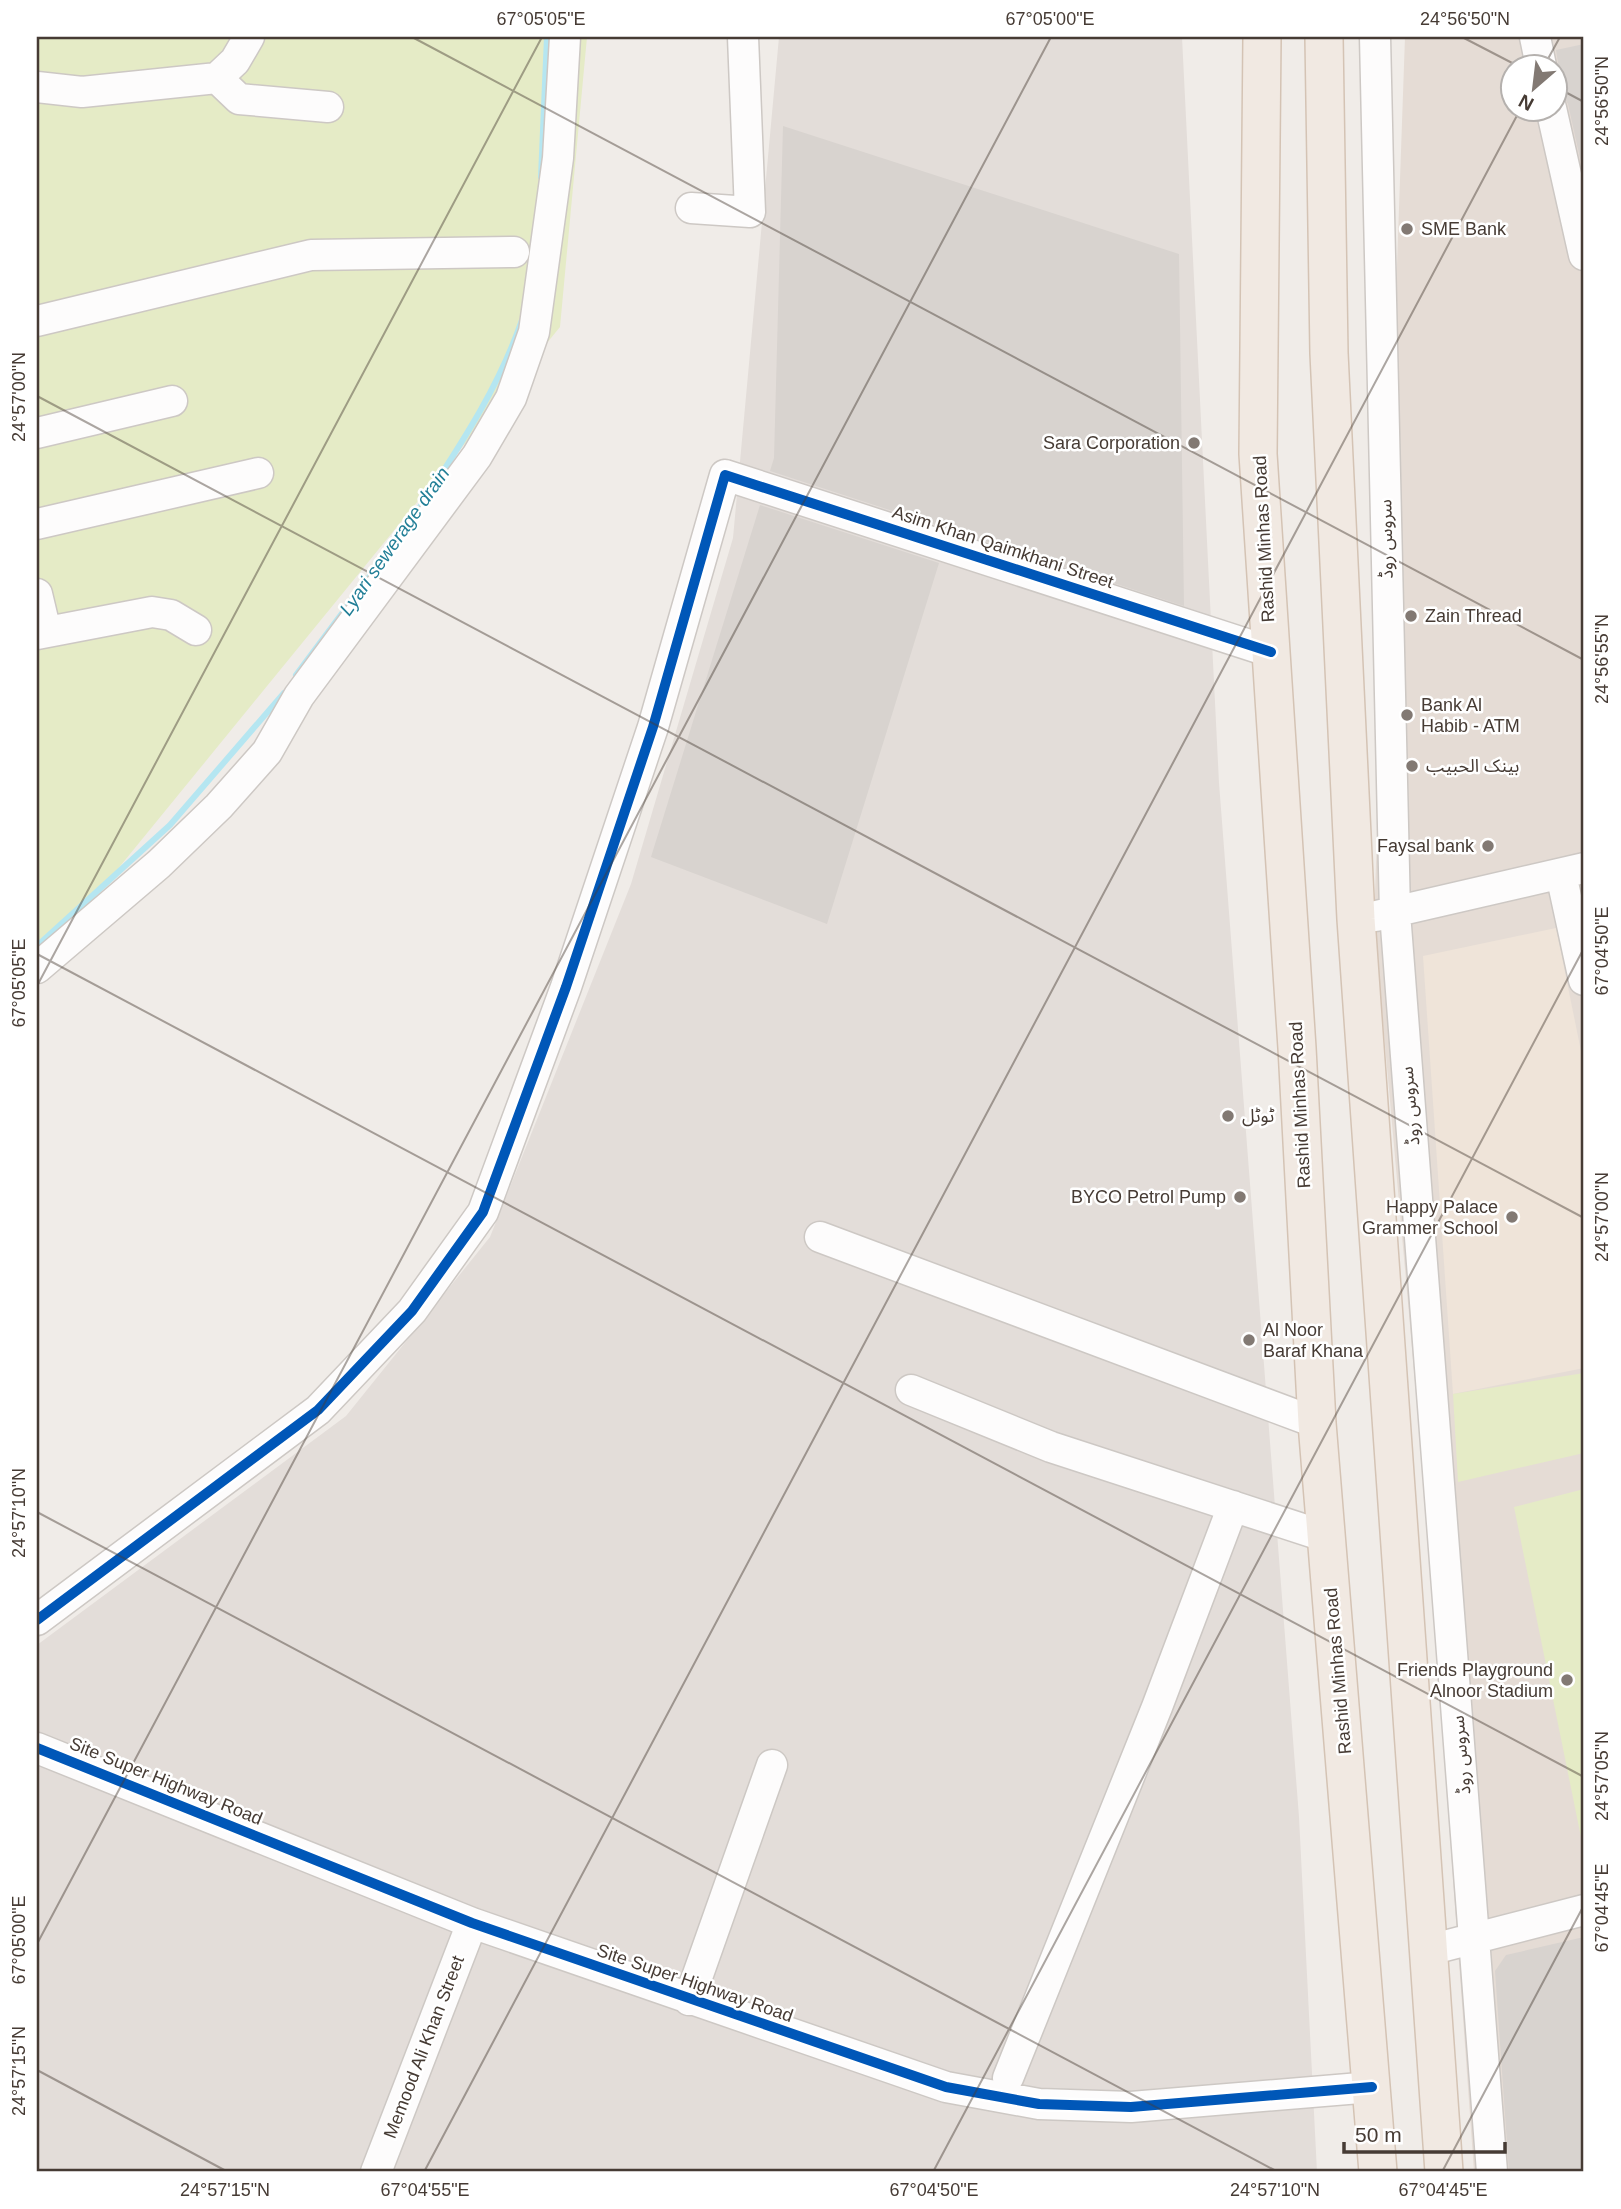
<svg xmlns="http://www.w3.org/2000/svg" width="1621" height="2209" viewBox="0 0 1621 2209" font-family="Helvetica,'Noto Sans Arabic',sans-serif">
	<rect width="100%" height="100%" fill="#f0ece8"/>
	<!-- residential -->
	<path fill="#e5dcd5" fill-rule="evenodd" d="M1405 37H1584V2172H1474L1428 1528 1374 921ZM1512 66H1554V108H1512Z"/>
	<!-- industrial -->
	<path fill="#e3ddd9" d="M779 37H1182L1219 783 1299 1817 1317 2172H37V1645L346 1416 490 1237 631 884 733 538Z"/>
	<!-- education -->
	<path fill="#efe4d9" d="M1556 928 1584 1066V1368L1453 1394 1423 956Z"/>
	<!-- green -->
	<path fill="#e5ebc6" d="M37 37H587L560 327 37 968Z
		M1584 1373V1453L1458 1482 1453 1394Z
		M1584 1489V1852L1514 1507Z"/>
	<g fill="none" stroke-linecap="round" stroke-linejoin="round">
		<!-- stream -->
		<path stroke="#b5e6f1" stroke-width="6" d="M541 177 547 37
			M411 521C454 454 496 395 522 320
			M296 675 390 549
			M37 946 170 825 284 693"/>
	</g>
	<!-- building -->
	<path fill="#d8d3cf" d="M1584 44V176L1568 104 1563 96 1555 91 1558 63 1556 50Z
		M783 126 1179 254 1184 606 770 471 774 458Z
		M760 505 939 563 827 924 651 857Z
		M1584 1937V2172H1509L1495 1971 1506 1955Z"/>
	<g fill="none" stroke-linecap="round" stroke-linejoin="round">
		<!-- minor casing -->
		<g stroke="#cdc8c4" stroke-width="33">
			<path id="minor" d="M1375 37 1395 913 1492 2172
				M1535 37 1541 66
				M217 78 239 99 328 107
				M37 87 82 92 217 78 235 61 249 37
				M1551 108 1584 255
				M691 208 750 212 743 37
				M37 321 311 255 514 252
				M37 433 172 401
				M37 524 258 473
				M37 594 46 632
				M37 634 152 612 171 615 196 630
				M1561 874 1584 980
				M1376 916 1584 868
				M37 968 159 864 219 806 267 752 299 696 477 456 511 398 534 332 558 158 565 37
				M820 1237 1317 1423
				M911 1390 1051 1447 1327 1537
				M37 1620 318 1410 412 1311 483 1212 566 987 653 727 725 475 1271 652
				M37 1748 472 1923 946 2087 1039 2104 1131 2107 1372 2087
				M1429 1950 1584 1910
				M689 2000 772 1765
				M1008 2078 1157 1707 1233 1506
				M376 2172 472 1923"/>
		</g>
		<!-- major casing -->
		<g stroke="#d4c3b4" stroke-width="40">
			<path id="major" d="M1262 37 1258 454 1297 1048 1317 1423 1378 2172
				M1324 37 1329 353 1356 919 1444 2172"/>
		</g>
		<!-- minor -->
		<use href="#minor" stroke="#fdfcfc" stroke-width="30"/>
		<!-- major -->
		<use href="#major" stroke="#f1e9e2" stroke-width="37"/>
		<!-- cycleway casing -->
		<g stroke="#fff" stroke-width="15">
			<path id="cycleway" d="M37 1620 318 1410 412 1311 483 1212 566 987 653 727 725 475 1271 652
				M37 1748 472 1923 946 2087 1039 2104 1131 2107 1372 2087"/>
		</g>
		<!-- cycleway -->
		<use href="#cycleway" stroke="#0057b8" stroke-width="10"/>
	</g>
	<!-- ticks -->
	<path fill="none" stroke="#463b34" stroke-width="2" stroke-opacity="0.45" d="M412 37 1584 660M1462 37 1518 66M1544 66 1560 37M1554 86 1584 102M37 396 1584 1218M37 954 1584 1777M37 986 542 37M37 1512 1278 2172M37 1944 1051 37M37 2070 228 2172M424 2172 1521 108M933 2172 1584 948M1442 2172 1584 1905"/>
	<!-- markers -->
	<g fill="#827973" stroke="#fff" stroke-width="2.5">
		<circle cx="1407" cy="229" r="7"/>
		<circle cx="1194" cy="443" r="7"/>
		<circle cx="1411" cy="616" r="7"/>
		<circle cx="1407" cy="715" r="7"/>
		<circle cx="1412" cy="766" r="7"/>
		<circle cx="1488" cy="846" r="7"/>
		<circle cx="1228" cy="1116" r="7"/>
		<circle cx="1240" cy="1197" r="7"/>
		<circle cx="1512" cy="1217" r="7"/>
		<circle cx="1249" cy="1340" r="7"/>
		<circle cx="1567" cy="1680" r="7"/>
	</g>
	<g text-anchor="middle" stroke-width="5" stroke-linejoin="round" paint-order="stroke">
		<!-- poi labels -->
		<g font-size="18" fill="#463b34" stroke="#fff" text-anchor="start">
			<text x="1421" y="235">SME Bank</text>
			<text x="1180" y="449" text-anchor="end">Sara Corporation</text>
			<text x="1425" y="622">Zain Thread</text>
			<text x="1421" y="711">Bank Al<tspan x="1421" dy="21">Habib - ATM</tspan></text>
			<text x="1426" y="772">بينک الحبيب</text>
			<text x="1474" y="852" text-anchor="end">Faysal bank</text>
			<text x="1242" y="1122">ٹوٹل</text>
			<text x="1226" y="1203" text-anchor="end">BYCO Petrol Pump</text>
			<text x="1498" y="1213" text-anchor="end">Happy Palace<tspan x="1498" dy="21">Grammer School</tspan></text>
			<text x="1263" y="1336">Al Noor<tspan x="1263" dy="21">Baraf Khana</tspan></text>
			<text x="1553" y="1676" text-anchor="end">Friends Playground<tspan x="1553" dy="21">Alnoor Stadium</tspan></text>
		</g>
		<!-- street labels -->
		<g font-size="18" fill="#463b34" stroke="#fff">
			<text transform="translate(1264 539) rotate(-93)" y="6">Rashid Minhas Road</text>
			<text transform="translate(1386 539) rotate(-91)" y="6">سروس روڈ</text>
			<text transform="translate(1003 547) rotate(18)" y="6">Asim Khan Qaimkhani Street</text>
			<text transform="translate(1300 1105) rotate(-93)" y="6">Rashid Minhas Road</text>
			<text transform="translate(1410 1106) rotate(-95)" y="6">سروس روڈ</text>
			<text transform="translate(1338 1671) rotate(-95)" y="6">Rashid Minhas Road</text>
			<text transform="translate(1461 1755) rotate(-95)" y="6">سروس روڈ</text>
			<text transform="translate(166 1781) rotate(22)" y="6">Site Super Highway Road</text>
			<text transform="translate(695 1983) rotate(19)" y="6">Site Super Highway Road</text>
			<text transform="translate(424 2047) rotate(-69)" y="6">Memood Ali Khan Street</text>
		</g>
		<!-- water labels -->
		<g font-size="19" font-style="italic" fill="#227f97" stroke="#fff">
			<text transform="translate(394 541) rotate(-55)" y="7">Lyari sewerage drain</text>
		</g>
	</g>
	<!-- border -->
	<rect width="1621" height="2209" fill="none" stroke="#ffffff" stroke-width="77"/>
	<!-- north arrow -->
	<g transform="translate(1534 88) rotate(208)"><circle r="33" fill="#ffffff" stroke="#b5b1ae" stroke-width="2"/>
	<path d="M0-5L12 26L0 18L-12 26Z" fill="#827973"/>
	<text y="-10" font-size="19" font-weight="bold" text-anchor="middle" fill="#463b34">N</text>
	</g>
	<!-- scale -->
	<path d="M1344 2142v10h161v-10" fill="none" stroke="#463b34" stroke-width="3.5"/>
	<text x="1355" y="2142" font-size="21" fill="#463b34" stroke="#ffffff" stroke-width="5" paint-order="stroke">50 m</text>
	<rect x="38" y="38" width="1544" height="2132" fill="none" stroke="#463b34" stroke-width="2.5"/>
	<g font-size="18" text-anchor="middle" fill="#463b34">
		<text x="541" y="25">67°05'05"E</text>
		<text x="1050" y="25">67°05'00"E</text>
		<text x="1465" y="25">24°56'50"N</text>
		<text transform="translate(1602 101) rotate(-90)" y="6">24°56'50"N</text>
		<text transform="translate(19 397) rotate(-90)" y="6">24°57'00"N</text>
		<text transform="translate(1602 659) rotate(-90)" y="6">24°56'55"N</text>
		<text transform="translate(1602 951) rotate(-90)" y="6">67°04'50"E</text>
		<text transform="translate(19 983) rotate(-90)" y="6">67°05'05"E</text>
		<text transform="translate(1602 1217) rotate(-90)" y="6">24°57'00"N</text>
		<text transform="translate(19 1513) rotate(-90)" y="6">24°57'10"N</text>
		<text transform="translate(1602 1776) rotate(-90)" y="6">24°57'05"N</text>
		<text transform="translate(1602 1908) rotate(-90)" y="6">67°04'45"E</text>
		<text transform="translate(19 1940) rotate(-90)" y="6">67°05'00"E</text>
		<text transform="translate(19 2071) rotate(-90)" y="6">24°57'15"N</text>
		<text x="225" y="2196">24°57'15"N</text>
		<text x="425" y="2196">67°04'55"E</text>
		<text x="934" y="2196">67°04'50"E</text>
		<text x="1275" y="2196">24°57'10"N</text>
		<text x="1443" y="2196">67°04'45"E</text>
	</g>
</svg>
